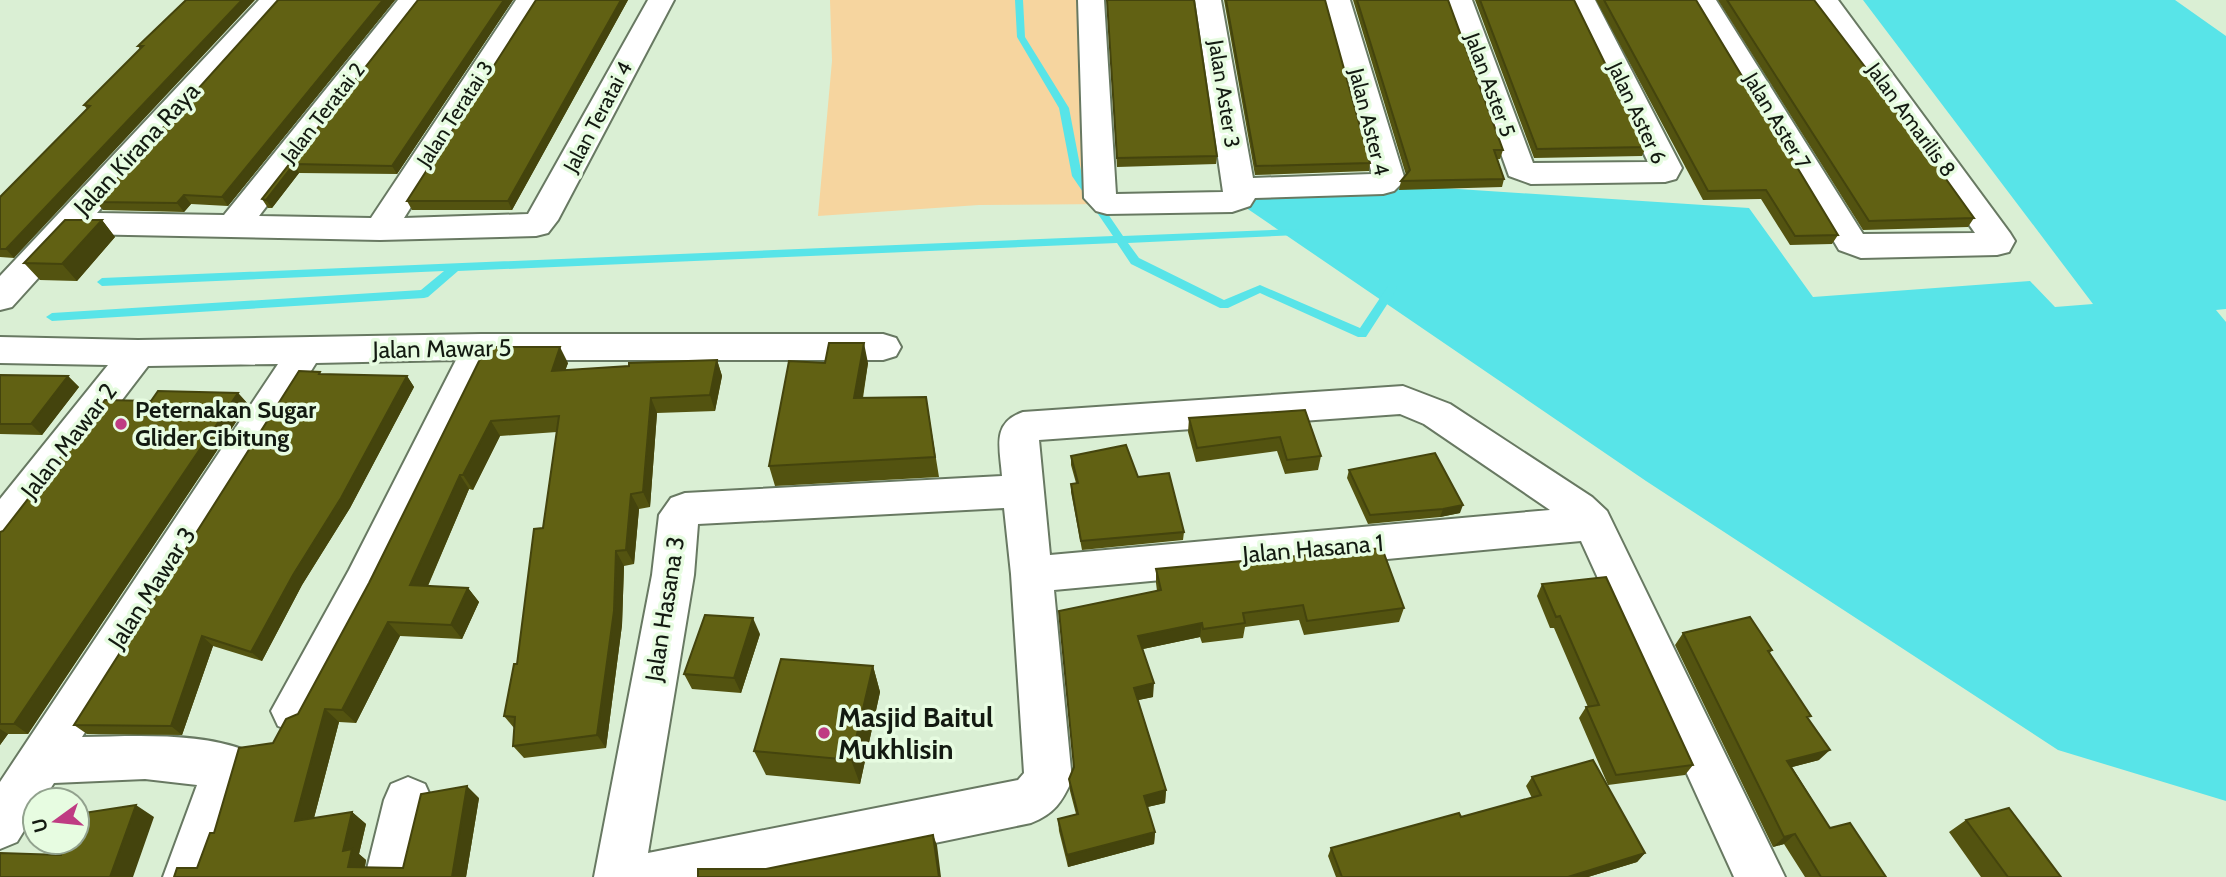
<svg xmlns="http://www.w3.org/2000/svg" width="2226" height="877" viewBox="0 0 2226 877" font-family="Cabin,sans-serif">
	<rect width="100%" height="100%" fill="#daefd4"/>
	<!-- green -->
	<path fill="#f6d59f" d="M830 0H1091L1107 204 979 205 818 216 832 61Z"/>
	<!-- water -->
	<path fill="#58e4e8" d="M1863 0H2175L2226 36V309L2216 310 2226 322V801L2058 750 1646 481 1236 201 1239 199 1383 184 1749 208 1813 297 2030 281 2055 307 2093 304Z"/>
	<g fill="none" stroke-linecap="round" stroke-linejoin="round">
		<!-- stream -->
		<path fill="#58e4e8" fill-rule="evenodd" d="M1015 0H1023L1025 37 1069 108 1082 176 1123 236 1298 229 1303 232 1298 235 1128 243 1139 258 1224 300 1260 285 1360 328 1388 286H1396L1397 289 1366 337H1358L1260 293 1228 308H1220L1131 264 1117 243 458 271 428 297 424 298 52 321 46 317 52 313 421 290 444 271 102 286 97 282 102 278 1113 236 1072 176 1059 108 1017 37Z"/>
		<!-- minor casing -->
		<g stroke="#687962" stroke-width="4">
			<path id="minor" d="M259 0H287L97 213 224 215 398 0H425L259 216 371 218 516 0H542L404 218 528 214 648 0H674L558 220 548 233 536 236 380 240 78 234 12 307 0 310V276Z
				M1078 0H1104L1116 194 1223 192 1195 0H1221L1253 178 1372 174 1324 0H1350L1405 180 1394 191 1383 194 1255 198 1250 206 1232 212 1107 214 1096 211 1084 198Z
				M1446 0H1472L1533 163 1648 162 1569 0H1595L1682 168 1676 179 1665 182 1531 184 1509 176Z
				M1690 0H1716L1863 234 1975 233 1811 0H1838L2010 233 2015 241 2009 252 1997 255 1861 258 1839 250Z
				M481 334H883L896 338 901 347 896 356 883 360H493L379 596 310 726 294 732 278 726 271 711 349 570 456 360 316 363 82 737C133 736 197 732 245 750L252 766 213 877H163L197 785 145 779 54 783 43 800H35V813L17 842 0 849V782L278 364 148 366 14 541 0 546V499L108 365 0 363V337L138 340Z
				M1403 386 1450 404 1592 497 1607 511 1785 877H1734L1581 541 1054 590 1072 780C1062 802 1054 814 1031 823L771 877H594L652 575 659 515 671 498 685 493 1002 476C1000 448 991 423 1023 412ZM1400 414 1424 424 1550 510 1050 555 1039 440ZM1004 508 1011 574 1024 773 1018 780 648 853 694 575 698 524Z
				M408 777 425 784 432 800 415 877H365L384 800 391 784Z"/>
		</g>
		<!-- minor -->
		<use href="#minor" fill="#fff" fill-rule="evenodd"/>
	</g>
	<!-- wall -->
	<path fill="#535310" d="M186 0 14 258 0 257V197L87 109 84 105 140 49 138 46Z
		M278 0H395L228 206 191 204 184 212 103 210 96 202Z
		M418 0H513L397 174 299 173 272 208H268L262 199Z
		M536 0H628L512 210H412L407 201Z
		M1107 0 1217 156 1216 164 1117 167Z
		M1224 0H1325L1370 163 1369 171 1255 175Z
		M1353 0H1448L1503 150 1500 159H1497L1504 179 1502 187 1399 190 1401 181 1406 175Z
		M1475 0H1574L1646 147 1642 156 1534 158Z
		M1596 0H1696L1838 235 1832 244 1790 245 1761 199 1703 200Z
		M1718 0H1814L1974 218 1968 227 1863 230Z
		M102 220 115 237 77 281 40 280 24 263Z
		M486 347 568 363 565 370 717 360 722 376 715 411 657 413 650 507 639 509 634 564 624 566 622 625 606 748 524 758 513 746 514 728 504 716 517 664 543 528 557 432 500 436 473 490 469 489 428 586 468 588 479 602 462 639 400 636 356 723 339 722 314 818 352 812 366 824 359 854 366 860 365 867 403 868 479 798 466 877 197 868 214 833 273 743 298 714 369 583Z
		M825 363H868L863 398 926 397 939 477 775 486 769 466Z
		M0 375 68 376 79 387 42 435 0 434Z
		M322 375 407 376 414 387 350 508 302 585 262 661 213 646 182 735 87 734 74 725Z
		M238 393 248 404 28 734H8L0 745V532L3 531 151 401Z
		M1305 410 1321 456 1318 470 1285 474 1277 451 1196 462 1188 432 1189 418Z
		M1071 456 1138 477 1184 532 1183 540 1082 550 1071 492V484L1076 483 1071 465Z
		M1349 470 1460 513 1440 517 1368 524 1347 478Z
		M1156 569 1404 608 1399 622 1304 635 1299 620 1245 627 1243 638 1202 643 1200 637 1143 649 1153 697 1138 700 1166 790 1165 803 1147 807 1155 832 1154 844 1068 867 1059 831 1058 819 1076 814 1070 791 1069 779 1157 591 1156 583Z
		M1542 584 1693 765 1685 775 1608 785 1579 718 1586 707H1588L1554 628H1550L1537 596Z
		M1683 633 1772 650 1769 654 1809 719 1819 760 1792 767 1830 828 1886 877H1805L1784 844 1773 847 1675 645Z
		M760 634 741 693 692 689 684 674Z
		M873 666 880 692 860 784 766 775 754 751Z
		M1532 777 1645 853 1637 862 1588 877H1336L1328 856 1331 848 1461 817 1532 798 1526 786Z
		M1966 820 2061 877H1981L1949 832Z"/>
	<!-- shaded-wall -->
	<path fill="#44440d" d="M242 0H255L14 258 6 249Z
		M383 0H395L228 206 222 197Z
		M504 0H513L397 174 392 166Z
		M621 0H628L512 210 508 201Z
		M294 164 299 173 272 208 266 200Z
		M184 195 191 204 184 212 177 203Z
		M102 220 115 237 77 281 62 264Z
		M864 343 868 363 859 418 854 398Z
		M560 347 568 363 560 386 552 371Z
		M717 360 722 376 715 411 710 395Z
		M68 376 79 387 42 435 31 424Z
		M407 376 414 387 350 508 302 585 262 661 251 652 293 575Z
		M238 393 248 404 28 734 14 724Z
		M651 398 657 413 650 507 643 492Z
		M491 421 500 436 473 490 463 475Z
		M460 475 469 489 422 599 410 585Z
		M631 494 639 509 634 564 626 550Z
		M1463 505 1460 513 1440 517 1443 509Z
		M616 551 624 566 622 625 606 748 597 735Z
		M468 588 479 602 462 639 451 625Z
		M753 618 760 634 741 693 734 678Z
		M388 622 400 636 356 723 342 710Z
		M1202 623 1200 637 1138 650V636Z
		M202 636 213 646 182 735 171 726Z
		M873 666 880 692 860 784 851 760Z
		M1154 683 1153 697 1134 701V688Z
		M325 709 339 722 310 833 295 821Z
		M0 729 8 734 0 745Z
		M1830 750 1819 760 1777 771 1787 761Z
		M467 786 479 798 466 877H452Z
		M1166 790 1165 803 1143 808 1144 796Z
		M136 805 154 817 133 877H110Z
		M352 812 366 824 359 854 366 860 363 877 348 867 343 851Z
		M1155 832 1154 844 1068 867 1067 855Z
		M1795 834 1784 844 1773 847 1784 837Z
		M933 835 937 845 941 877H939Z
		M1645 853 1637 862 1588 877H1568Z"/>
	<!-- building -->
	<path fill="#616113" stroke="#44440d" stroke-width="2" d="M186 0H242L6 249H0V197L90 106 84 105 143 46H138Z
		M278 0H383L222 197 184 195 177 203 96 202Z
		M418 0H504L392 166 294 164 266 200 262 199Z
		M536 0H621L508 201H407Z
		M1107 0H1194L1217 156 1117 158Z
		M1226 0H1325L1370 163 1256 166Z
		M1357 0H1448L1503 150H1494L1504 179 1401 181 1410 170Z
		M1480 0H1574L1646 147 1537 149Z
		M1604 0H1696L1838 235 1795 236 1766 190 1708 191Z
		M1727 0H1814L1872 76 1974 218 1869 221Z
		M65 220H102L62 264 24 263Z
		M829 343H864L854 398 926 397 935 457 769 466 789 361 825 363Z
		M486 347H560L552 371 629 366V363L717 360 710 395 651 398 643 492 631 494 626 550 616 551 614 611 597 735 513 746 515 717 504 716 514 664H517L534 529 543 528 559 416 491 421 463 475H460L410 585 468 588 451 625 388 622 342 710 325 709 295 821 352 812 343 851 352 849 348 867 403 868 421 794 467 786 452 877H174L177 868H197L210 833H214L239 748 273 743 286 719 298 714 369 583Z
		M299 371 320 372 319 374 407 376 341 498 293 575 251 652 202 636 171 726 74 725Z
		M0 375 68 376 31 424H0Z
		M158 391 238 393 14 724H0V532L3 531 105 400 151 401Z
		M1305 410 1321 456 1287 460 1280 437 1197 448 1189 418Z
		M1126 445 1138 477 1169 473 1184 532 1081 541 1071 484 1078 483 1071 456Z
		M1435 453 1463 505 1443 509 1370 515 1349 470Z
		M1382 548 1404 608 1307 621 1303 605 1243 613 1245 623 1203 629 1202 623 1138 636 1154 683 1134 688 1166 790 1144 796 1155 832 1067 855 1058 819 1078 814 1069 779 1074 767 1059 611 1161 590 1156 569Z
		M1606 577 1693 765 1616 775 1586 707 1599 705 1560 616 1556 617 1542 584Z
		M705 615 753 618 734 678 684 674Z
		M1750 617 1772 650 1768 651 1811 716 1807 717 1830 750 1787 761 1830 828 1850 823 1886 877H1821L1795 834 1784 837 1683 633Z
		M781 659 873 666 851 760 754 751Z
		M1593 760 1645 853 1568 877H1342L1331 848 1459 813 1461 817 1541 795 1532 777Z
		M136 805 110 877H0V853L61 855 65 842H77V814Z
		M2009 808 2061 877H2008L1966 820Z
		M933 835 939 877H698V869H766Z"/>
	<!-- markers -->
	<g fill="#bf3c83" stroke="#e7fce1" stroke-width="2.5">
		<circle cx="121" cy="424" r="7"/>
		<circle cx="824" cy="733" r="7"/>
	</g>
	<g text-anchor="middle" stroke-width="7" stroke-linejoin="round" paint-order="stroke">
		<!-- far-street labels -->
		<g font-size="21" fill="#131a11" stroke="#e7fce1">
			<text transform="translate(1490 85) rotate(70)" y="7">Jalan Aster 5</text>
			<text transform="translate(1224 94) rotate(81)" y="7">Jalan Aster 3</text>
			<text transform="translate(323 113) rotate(-52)" y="7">Jalan Teratai 2</text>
			<text transform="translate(1637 113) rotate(65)" y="7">Jalan Aster 6</text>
			<text transform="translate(455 114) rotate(-57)" y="7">Jalan Teratai 3</text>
			<text transform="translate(598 117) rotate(-62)" y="7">Jalan Teratai 4</text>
			<text transform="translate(1911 120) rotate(54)" y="7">Jalan Amarilis 8</text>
			<text transform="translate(1777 121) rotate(59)" y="7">Jalan Aster 7</text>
			<text transform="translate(1369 122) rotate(76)" y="7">Jalan Aster 4</text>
		</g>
		<!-- street labels -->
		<g font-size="24" fill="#131a11" stroke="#e7fce1">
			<text transform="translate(137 149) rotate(-47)" y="8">Jalan Kirana Raya</text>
			<text transform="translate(442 349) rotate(-1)" y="8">Jalan Mawar 5</text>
			<text transform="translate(69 441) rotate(-52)" y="8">Jalan Mawar 2</text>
			<text transform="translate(1313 549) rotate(-5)" y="8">Jalan Hasana 1</text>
			<text transform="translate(152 588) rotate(-57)" y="8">Jalan Mawar 3</text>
			<text transform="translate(665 609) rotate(-81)" y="8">Jalan Hasana 3</text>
		</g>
		<!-- poi labels -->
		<g font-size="24" font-weight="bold" fill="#131a11" stroke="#e7fce1" text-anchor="start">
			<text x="135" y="418">Peternakan Sugar<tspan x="135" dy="28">Glider Cibitung</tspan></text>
		</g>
		<!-- near-poi labels -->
		<g font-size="28" font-weight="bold" fill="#131a11" stroke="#e7fce1" text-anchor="start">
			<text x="838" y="727">Masjid Baitul<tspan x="838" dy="32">Mukhlisin</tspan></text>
		</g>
	</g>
	<!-- north arrow -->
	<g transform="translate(56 821) rotate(255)"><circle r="33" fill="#e7fce1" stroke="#92a28e" stroke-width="2"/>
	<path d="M0-5L12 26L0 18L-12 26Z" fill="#bf3c83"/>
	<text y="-10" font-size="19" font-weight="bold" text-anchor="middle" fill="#131a11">U</text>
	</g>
</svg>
